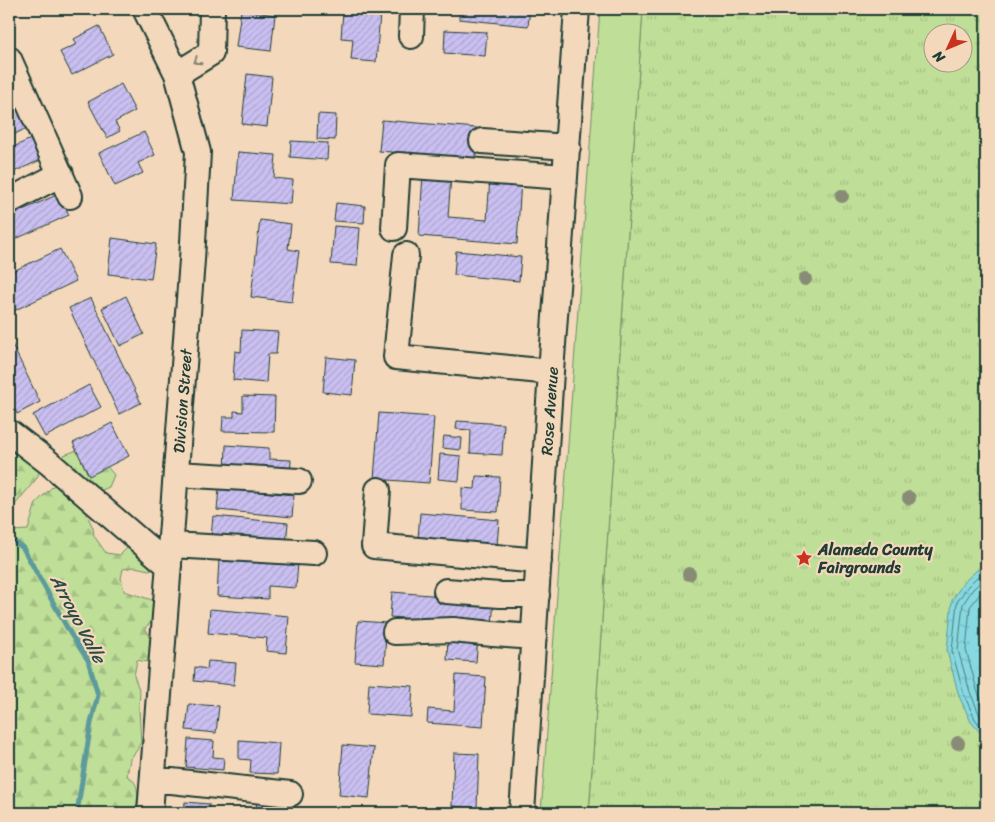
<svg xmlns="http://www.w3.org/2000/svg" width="995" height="822" viewBox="0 0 995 822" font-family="Sriracha,sans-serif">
	<defs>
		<pattern id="grass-tufts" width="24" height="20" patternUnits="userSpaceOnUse" patternTransform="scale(1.25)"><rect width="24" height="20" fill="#bfde97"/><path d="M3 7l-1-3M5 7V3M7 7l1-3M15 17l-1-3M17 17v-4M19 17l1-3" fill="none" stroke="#a4bf83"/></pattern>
		<pattern id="forest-firs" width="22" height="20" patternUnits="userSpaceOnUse" patternTransform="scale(1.25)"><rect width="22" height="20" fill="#bfde97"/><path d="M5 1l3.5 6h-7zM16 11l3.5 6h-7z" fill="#a4bf83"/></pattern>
		<pattern id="water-ripples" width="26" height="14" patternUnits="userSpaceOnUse" patternTransform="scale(1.25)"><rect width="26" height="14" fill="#87d8e1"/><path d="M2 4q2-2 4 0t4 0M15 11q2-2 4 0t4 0" fill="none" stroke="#74bac2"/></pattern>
		<pattern id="building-hatch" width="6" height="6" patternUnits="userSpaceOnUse" patternTransform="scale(1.25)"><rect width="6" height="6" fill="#cabff1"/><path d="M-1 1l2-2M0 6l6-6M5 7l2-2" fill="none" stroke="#ada5cf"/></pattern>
	</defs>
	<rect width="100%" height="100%" fill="#f4d8bb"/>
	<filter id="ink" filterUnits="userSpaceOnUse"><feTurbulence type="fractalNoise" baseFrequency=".02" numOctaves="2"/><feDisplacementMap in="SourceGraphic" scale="10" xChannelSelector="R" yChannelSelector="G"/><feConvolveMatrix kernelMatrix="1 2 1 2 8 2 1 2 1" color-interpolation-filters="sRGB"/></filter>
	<g filter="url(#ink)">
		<!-- grass -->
		<path fill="url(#grass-tufts)" stroke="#6f8e66" fill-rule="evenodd" d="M643 9H986V813H589ZM932 32H962V62H932Z"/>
		<!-- forest -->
		<path fill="url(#forest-firs)" stroke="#6f8e66" d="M9 434 41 467 37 478 9 512Z
			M80 449 95 452 114 475 109 487 95 493 89 499 87 515 93 528 94 536 106 553 120 555 132 543 155 567 149 570 135 567 123 569 121 578 124 591 152 600 163 607 154 619 145 628 151 638 163 634 159 660 148 662 137 660 134 676 140 692 139 708 141 742 137 750 130 759 127 776C142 784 137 799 136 813H9V533L11 531 28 530 36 503 54 485 55 472 64 455Z"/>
		<!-- pitch -->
		<path fill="#bfde97" stroke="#6f8e66" d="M600 9H643L589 813H541Z"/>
		<!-- water -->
		<path fill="url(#water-ripples)" stroke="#5d9a9c" d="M986 569V739L971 722 959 696 947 651 952 600 964 582 977 570Z"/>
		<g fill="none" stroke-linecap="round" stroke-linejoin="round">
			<!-- shore -->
			<path stroke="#497b79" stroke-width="1" d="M986 574 979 575 968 586 957 602 952 651 964 695 975 719 986 733
				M986 580 982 581 973 589 963 604 958 650 970 692 980 716 986 723
				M986 588 979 595 970 607 966 650 977 690 986 711"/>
			<!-- stream -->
			<path stroke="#5d9a9c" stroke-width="5" d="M9 537 23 548 70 633 88 660 98 695 91 723 77 813"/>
		</g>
		<!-- building -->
		<path fill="url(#building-hatch)" stroke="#1f3d34" d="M459 9H530L528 26 459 19Z
			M241 10 275 15 271 51 236 47Z
			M343 11 380 14 376 62 351 60 353 39 341 38Z
			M99 26 113 54 72 75 60 52 77 44 74 39Z
			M445 30 487 32 485 56 444 53Z
			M247 74 272 77 267 127 242 124Z
			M121 84 135 111 115 122 120 131 107 138 88 102Z
			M15 103 27 128 9 137V106Z
			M318 114 336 115 335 140 317 139Z
			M382 120 477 128 475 159 379 151Z
			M144 132 155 155 138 163 143 173 115 186 99 153Z
			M33 138 43 159 9 174V149Z
			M291 141 328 143 327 160 290 157Z
			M238 152 276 155 274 178 293 180 291 204 234 200Z
			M423 174 451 176 448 217 487 220 490 178 521 180 517 244 419 236Z
			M59 194 69 215 9 242V216Z
			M336 203 365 206 364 223 334 221Z
			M260 220 291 224 288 249 299 251 292 302 251 297Z
			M334 226 360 228 357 266 331 264Z
			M112 238 156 244 151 279 108 274Z
			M60 249 76 281 9 313V273Z
			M456 251 521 257 519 281 454 275Z
			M126 296 144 334 120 346 102 308Z
			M91 298 141 403 119 414 69 308Z
			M242 330 278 332 276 354H268L266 383 233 380 235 351 241 352Z
			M9 338 40 402 17 414 9 397Z
			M326 357 355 360 352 395 323 392Z
			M89 385 101 407 45 437 33 415Z
			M243 396 275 397 274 432 222 431 223 417H234V411L243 412Z
			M379 413 434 417 429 483 374 479Z
			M457 421 504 424 502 455 470 453 471 430 456 429Z
			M112 423 129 456 89 476 73 443Z
			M444 436 462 438 461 450 442 448Z
			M226 445 269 448V459L291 460 290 478 225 474Z
			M440 454 461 456 459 481 438 479Z
			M476 476 500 477 498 512 462 510V488L475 489Z
			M219 488 294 495 292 517 217 510Z
			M420 513 499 520 497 546 418 539Z
			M213 516 288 523 286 544 211 537Z
			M219 559 298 563 296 588 268 586V599L217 596Z
			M392 592 494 600 492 625 390 617Z
			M210 609 289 616 286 653 266 651 267 638 208 633Z
			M358 621 387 623 384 664 355 662Z
			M448 636 478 638 476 662 447 660Z
			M208 661 236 663 234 685 194 681 195 667 207 669Z
			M456 675 486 677 483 727 427 723 428 709 454 711Z
			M369 683 413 686 411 717 367 714Z
			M189 704 219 706 216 733 186 730Z
			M188 739 214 741 213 757 224 758 223 770 186 767Z
			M239 740 279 743 277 774 250 773 251 760 239 759Z
			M343 745 374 748 369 798 339 795Z
			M454 753 479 754 477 808 452 806Z
			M257 796 285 798 284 813H256Z
			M185 802 209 804V813H184Z"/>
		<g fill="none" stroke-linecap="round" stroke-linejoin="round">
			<!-- minor casing -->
			<g stroke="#1f3d34" stroke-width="28">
				<path id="minor" d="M145 9 177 74 198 152 192 260 150 813
					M411 36 412 9
					M9 59 70 196
					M177 74 211 53 212 9
					M482 141 568 147
					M9 201 61 174
					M394 228 398 165 565 177
					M406 255 396 357 551 372
					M9 432 48 462 169 566
					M176 474 299 481
					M378 490 374 546 539 561
					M171 545 314 553
					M446 591 500 595H537
					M395 632 453 630 493 634 534 637
					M153 779 290 794
					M522 813 551 372 577 9"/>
			</g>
			<!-- minor -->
			<use href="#minor" stroke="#f4d8bb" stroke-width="24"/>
		</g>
		<!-- trees -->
		<g fill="#888c76">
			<circle cx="842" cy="196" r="7"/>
			<circle cx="805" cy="279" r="7"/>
			<circle cx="909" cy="498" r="7"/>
			<circle cx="689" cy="574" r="7"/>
			<circle cx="958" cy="743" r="7"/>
		</g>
		<!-- one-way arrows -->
		<defs><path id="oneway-chevron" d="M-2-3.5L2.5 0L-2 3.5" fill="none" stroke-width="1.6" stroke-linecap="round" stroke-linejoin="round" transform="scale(1.25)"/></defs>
		<use stroke="#7f8371" href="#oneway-chevron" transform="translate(197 61) rotate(147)"/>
	</g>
	<!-- icons -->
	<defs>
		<g id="sight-bare" transform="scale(1.35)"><path d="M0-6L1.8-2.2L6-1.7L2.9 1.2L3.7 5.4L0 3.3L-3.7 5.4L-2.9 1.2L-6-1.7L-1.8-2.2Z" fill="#c8321e" stroke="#f4d8bb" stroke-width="2.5" paint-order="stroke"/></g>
	</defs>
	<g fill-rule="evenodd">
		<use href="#sight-bare" x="804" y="558"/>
	</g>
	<g text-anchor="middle" stroke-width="4.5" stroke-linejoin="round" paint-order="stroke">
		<!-- street labels -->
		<g font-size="16" fill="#1f3d34" stroke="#f4d8bb">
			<text transform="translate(182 401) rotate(-86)" y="6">Division Street</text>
			<text transform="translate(549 411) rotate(-86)" y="6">Rose Avenue</text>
		</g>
		<!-- poi labels -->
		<g font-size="16" font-weight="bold" fill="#1f3d34" stroke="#f4d8bb" text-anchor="start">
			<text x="818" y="555">Alameda County<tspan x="818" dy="18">Fairgrounds</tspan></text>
		</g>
		<!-- water labels -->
		<g font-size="18" font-style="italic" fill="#294c45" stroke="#f4d8bb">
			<text transform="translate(78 619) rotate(62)" y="6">Arroyo Valle</text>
		</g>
	</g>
	<!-- margin -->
	<rect width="995" height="822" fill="none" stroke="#f4d8bb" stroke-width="30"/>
	<rect x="15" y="15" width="965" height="792" fill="none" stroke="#1f3d34" stroke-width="2" filter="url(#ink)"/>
	<!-- north arrow -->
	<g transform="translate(948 48) rotate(226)"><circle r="24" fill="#f4d8bb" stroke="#9f9a85"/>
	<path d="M0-4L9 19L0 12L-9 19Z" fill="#c8321e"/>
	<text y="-8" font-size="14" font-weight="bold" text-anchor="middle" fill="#1f3d34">N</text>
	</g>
</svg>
